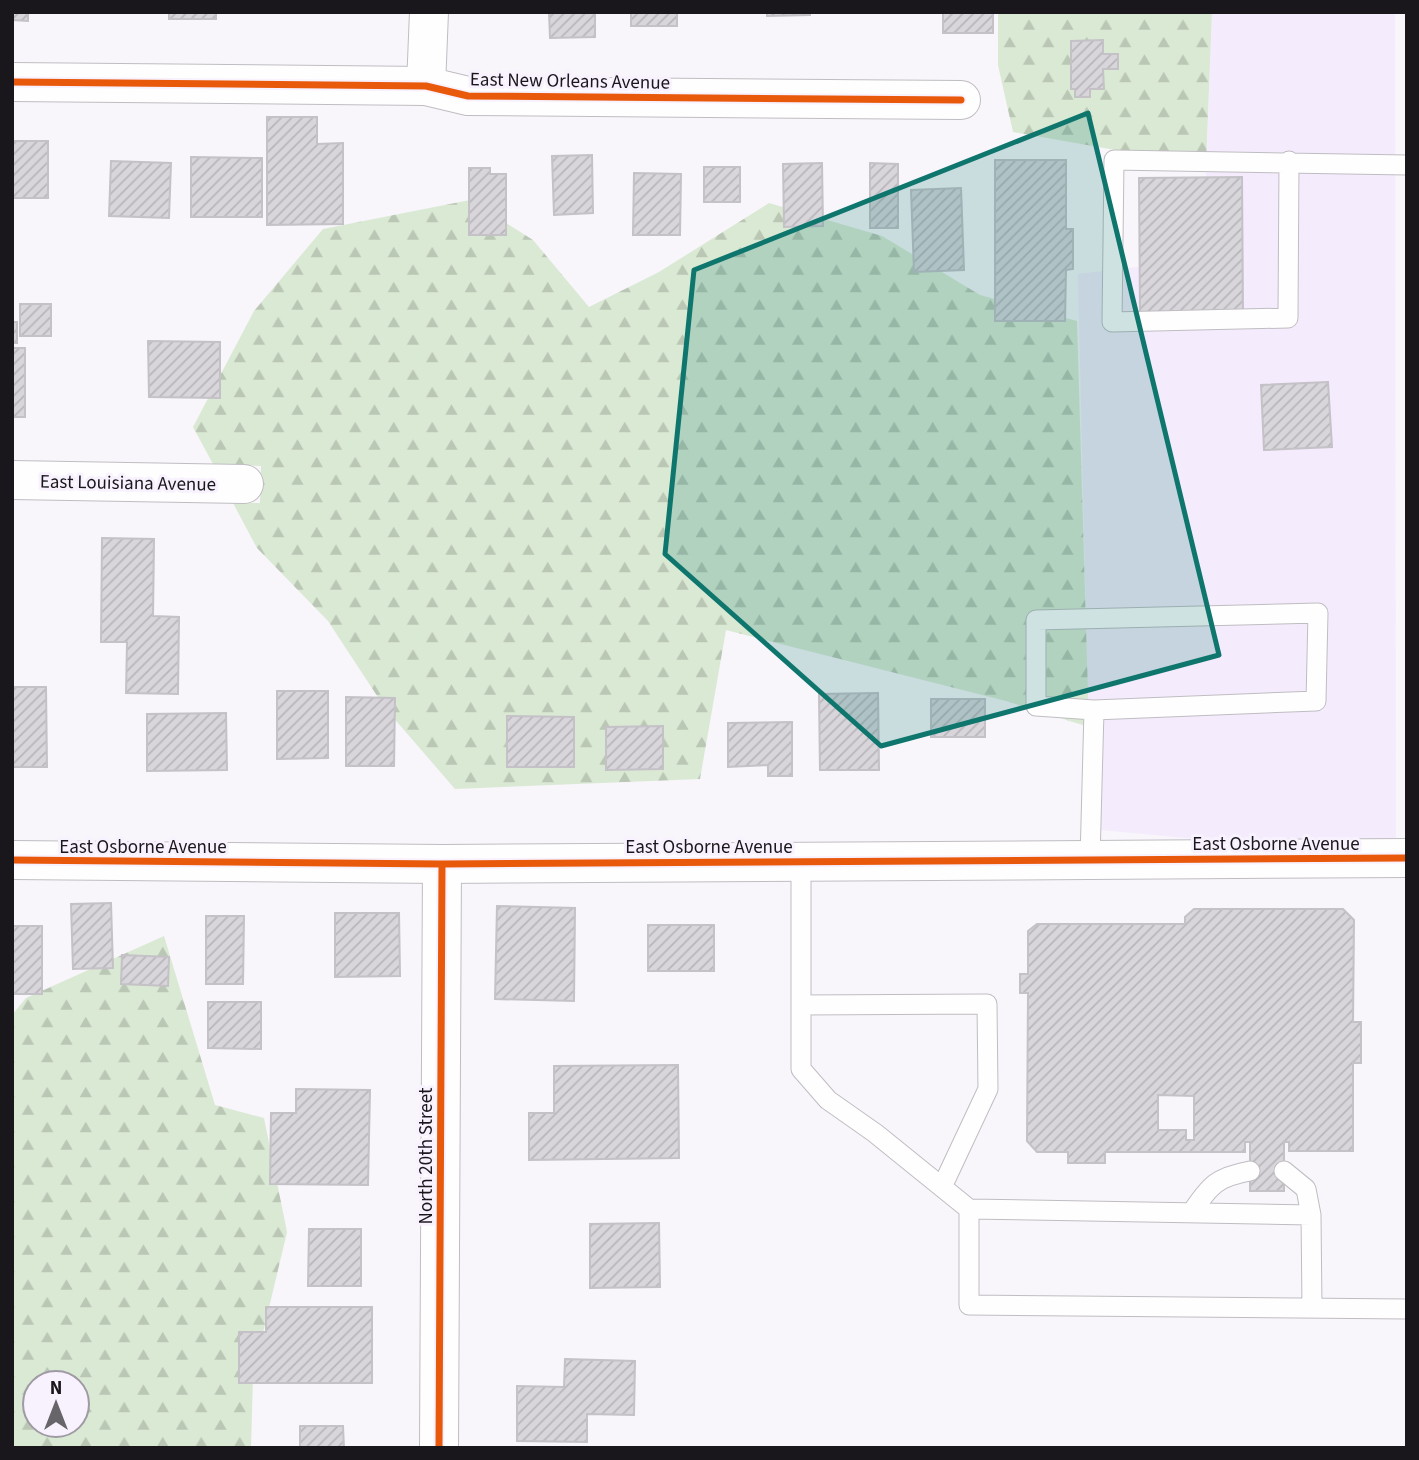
<svg xmlns="http://www.w3.org/2000/svg" width="1419" height="1460" viewBox="0 0 1419 1460" font-family="'Source Sans 3',sans-serif">
	<defs>
		<pattern id="forest-firs" width="22" height="20" patternUnits="userSpaceOnUse" patternTransform="scale(1.75)"><rect width="22" height="20" fill="#dae9d4"/><path d="M5 1l3.5 6h-7zM16 11l3.5 6h-7z" fill="#bac7b5"/></pattern>
		<pattern id="building-hatch" width="6" height="6" patternUnits="userSpaceOnUse" patternTransform="scale(1.75)"><rect width="6" height="6" fill="#d8d5db"/><path d="M-1 1l2-2M0 6l6-6M5 7l2-2" fill="none" stroke="#b9b6bb"/></pattern>
	</defs>
	<rect width="100%" height="100%" fill="#f8f5fb"/>
	<!-- built -->
	<path fill="#f4ebfc" d="M1212 12H1395L1396 839 1206 840 1091 829 1078 274 1203 259Z"/>
	<!-- forest -->
	<path fill="url(#forest-firs)" fill-rule="evenodd" d="M998 12H1212L1206 166 1013 132 998 65Z
		M470 200 533 240 589 307 659 272 769 203 882 236 980 295 1077 321 1089 727 1006 701 726 630 700 779 455 789 385 708 328 621 257 548 233 503H260L261 466 213 464 193 427 254 311 323 229Z
		M164 936 215 1105 264 1118 287 1232 253 1375 251 1448H12V1015L26 998ZM35 1383H77V1425H35Z"/>
	<!-- building -->
	<path fill="url(#building-hatch)" stroke="#c4c1c7" stroke-width="2" fill-rule="evenodd" d="M12 12H28V21L12 20Z
		M169 12H216V19H169Z
		M549 12H595V37L550 38Z
		M631 12H677V26H631Z
		M767 12H810V15L767 16Z
		M943 12H993V33H943Z
		M1103 40V54H1118V69H1103L1104 89H1090V97H1075V89H1071V41Z
		M267 117H317V144L343 143V224L267 225Z
		M12 141H48V198H12Z
		M592 155 593 213 554 215 552 156Z
		M191 157 262 158V217H191Z
		M995 160H1066V229H1073V269L1066 270 1065 321H995Z
		M111 161 171 163 169 218 109 216Z
		M822 163 823 226 784 227 783 164Z
		M870 163 898 164V228H870Z
		M704 167H740V202H704Z
		M469 168H490V174H506V235H469Z
		M634 173 681 174 680 235H633Z
		M1242 177 1243 315H1140L1139 178Z
		M961 188 964 270 914 272 911 190Z
		M20 304H51V336H20Z
		M12 322H17V343H12Z
		M148 341 220 342V398L149 397Z
		M12 348H25V417H12Z
		M1328 382 1332 447 1264 450 1261 385Z
		M102 538 154 539 153 616 179 617 178 694 126 693 127 642H101Z
		M12 687H46L47 767H12Z
		M277 691H328V758L277 759Z
		M878 693 879 770H820L819 694Z
		M346 697 395 698 394 766H346Z
		M931 699H985V737H931Z
		M226 713 227 770 147 771V714Z
		M507 716 574 717V767H507Z
		M792 722V776H768V765L728 767V723Z
		M663 726V769L606 770V727Z
		M111 903 113 968 73 969 71 904Z
		M497 906 575 908 574 1001 495 999Z
		M1194 909H1343L1354 920 1353 1022H1361V1063H1353V1151H1289V1142H1284V1191H1250V1142H1245V1152H1105V1163H1068V1152H1037L1027 1141 1028 993H1020V974H1028V931L1037 924H1185V917ZM1158 1095 1194 1096V1140H1186V1130H1158Z
		M335 913H399L400 976 335 977Z
		M206 916H244L243 984H206Z
		M648 925H714V971H648Z
		M12 926H42V994H12Z
		M122 955 169 957 168 986 121 984Z
		M208 1002H261V1049L208 1048Z
		M678 1065 679 1158 529 1160V1113H554V1066Z
		M296 1089 370 1090 368 1185 270 1184 271 1113H296Z
		M659 1223 660 1287 590 1288V1224Z
		M309 1229H361V1286H308Z
		M266 1307H372V1383H239V1332H266Z
		M565 1359 635 1361 634 1415 587 1414V1442L517 1441V1386L564 1387Z
		M300 1426H343L344 1448H300Z"/>
	<g fill="none" stroke-linecap="round" stroke-linejoin="round">
		<!-- service casing -->
		<g stroke="#c0bdc2" stroke-width="21">
			<path id="service" d="M1289 161 1288 318 1112 322 1114 160 1407 165
				M1090 860 1094 710 1316 701 1318 613 1036 620V706L1094 710
				M801 861V1069L828 1100 875 1133 969 1209V1305L1407 1309
				M801 1005 987 1004 988 1089 942 1187
				M1284 1171 1306 1189 1311 1215
				M969 1209 1311 1215 1312 1308
				M1192 1212C1210 1185 1217 1177 1250 1171"/>
		</g>
		<!-- minor casing -->
		<g stroke="#c0bdc2" stroke-width="40">
			<path id="minor" d="M12 82 426 86 468 96 961 100
				M426 86 429 12
				M12 480 244 484
				M439 1448 442 864"/>
		</g>
		<!-- tertiary casing -->
		<g stroke="#c0bdc2" stroke-width="40">
			<path id="tertiary" d="M12 860 442 864 1407 858"/>
		</g>
		<!-- service -->
		<use href="#service" stroke="#fefefe" stroke-width="19"/>
		<!-- minor -->
		<use href="#minor" stroke="#fefefe" stroke-width="38"/>
		<!-- tertiary -->
		<use href="#tertiary" stroke="#fefefe" stroke-width="38"/>
		<!-- cycleway casing -->
		<g stroke="#f8f2fe" stroke-width="11">
			<path id="cycleway" d="M12 82 426 86 468 96 961 100
				M12 860 442 864 1407 858
				M439 1448 442 864"/>
		</g>
		<!-- cycleway -->
		<use href="#cycleway" stroke="#e8590c" stroke-width="7"/>
	</g>
	<!-- marked area -->
	<path fill="#0f766e" fill-opacity="0.2" stroke="#0f766e" stroke-width="5" stroke-linejoin="round" d="M1088 113 1219 655 881 746 665 554 694 270Z"/>
	<g text-anchor="middle" stroke-width="6" stroke-linejoin="round" paint-order="stroke">
		<!-- street labels -->
		<g font-size="19" fill="#19161c" stroke="#f8f2fe">
			<text transform="translate(570 80) rotate(1)" y="7">East New Orleans Avenue</text>
			<text transform="translate(128 482) rotate(1)" y="7">East Louisiana Avenue</text>
			<text x="1276" y="850">East Osborne Avenue</text>
			<text x="143" y="853">East Osborne Avenue</text>
			<text x="709" y="853">East Osborne Avenue</text>
			<text transform="translate(425 1156) rotate(-90)" y="7">North 20th Street</text>
		</g>
	</g>
	<!-- border -->
	<rect width="1419" height="1460" fill="none" stroke="#19161c" stroke-width="28"/>
	<!-- north arrow -->
	<g transform="translate(56 1404)"><circle r="33" fill="#f8f2fe" stroke="#9f9aa4" stroke-width="2"/>
	<path d="M0-5L12 26L0 18L-12 26Z" fill="#67646a"/>
	<text y="-10" font-size="19" font-weight="bold" text-anchor="middle" fill="#19161c">N</text>
	</g>
</svg>
